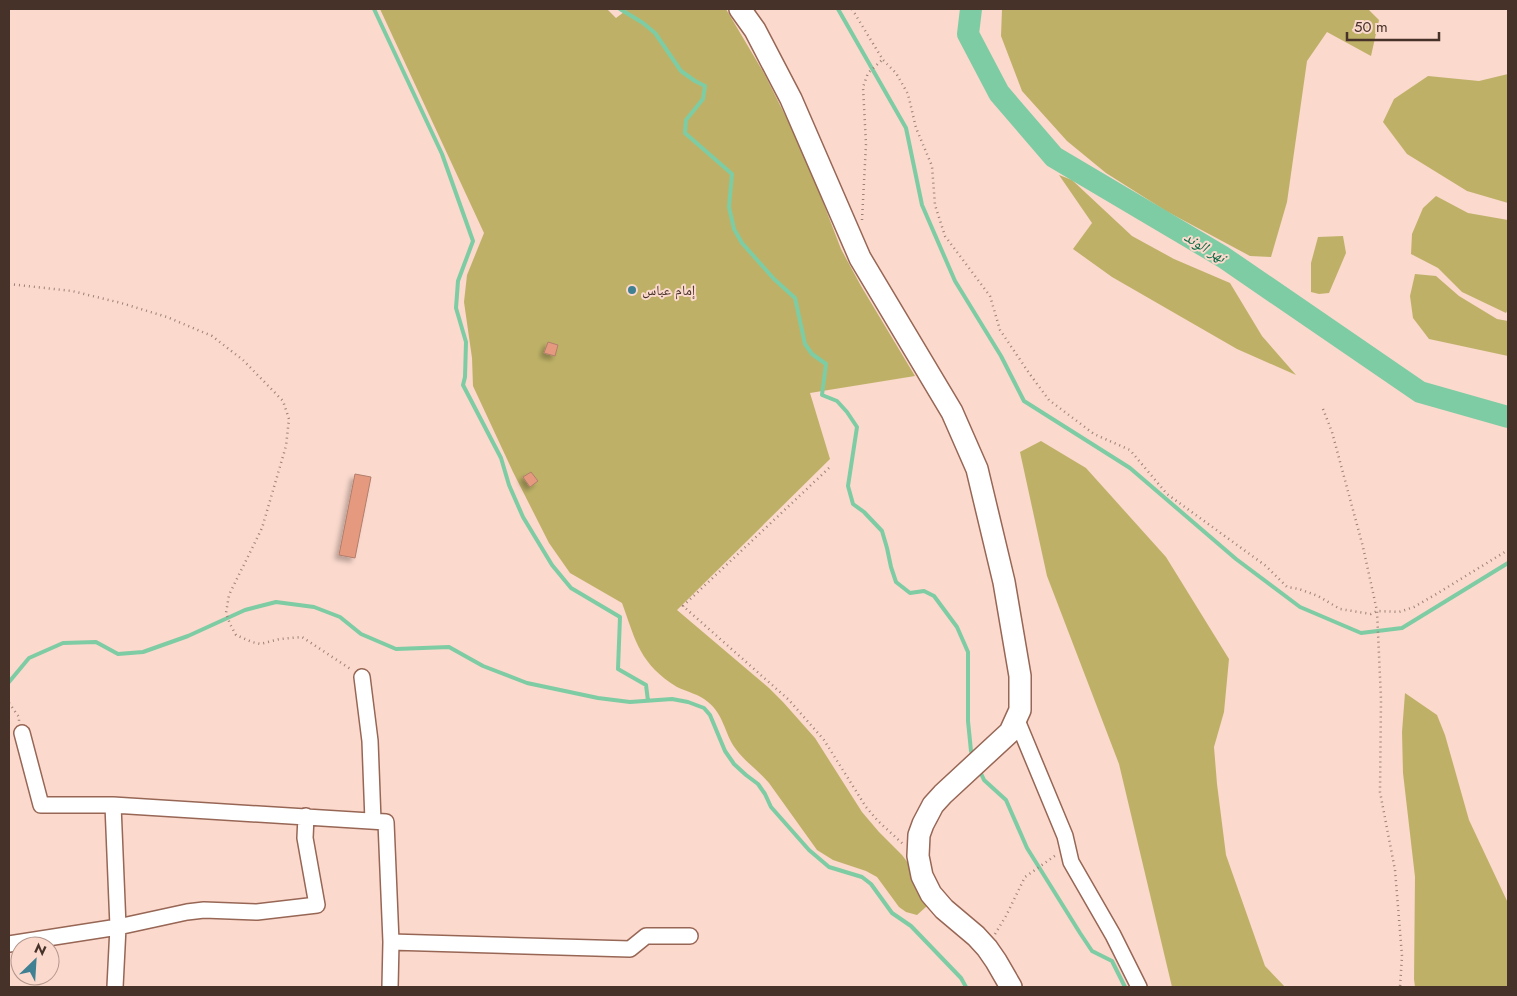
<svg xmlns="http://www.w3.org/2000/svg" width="1517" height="996" viewBox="0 0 1517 996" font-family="Jost,'Noto Naskh Arabic',sans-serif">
	<defs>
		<filter id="shadow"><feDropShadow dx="-4" dy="4" stdDeviation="2.5" flood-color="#0004"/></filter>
	</defs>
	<rect width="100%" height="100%" fill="#fbd9cd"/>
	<!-- green -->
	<path fill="#beb167" d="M380 9H607L616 18 628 9H726L765 75 794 133 808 163 841 249 861 286 915 376 810 393 830 459 677 610 769 688 783 702 815 738 862 812 879 832 902 855 908 863 927 906 917 915 906 912 899 907 877 877 866 871 833 860 817 850 769 783C758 770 744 761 735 748 724 732 724 715 708 702 699 694 687 692 677 687 640 664 636 642 622 603L570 573 549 543 513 472 473 386 472 358 464 302 467 275 484 233Z
		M1002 9H1368L1379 20 1371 56 1327 32 1307 61 1287 202 1271 257 1250 256 1166 211 1106 173 1067 141 1022 91 1001 36Z
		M1508 74V203L1467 191 1407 154 1383 122 1394 99 1428 76 1479 81Z
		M1059 175 1072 180 1132 236 1174 259 1230 283 1262 336 1296 375 1237 349 1112 277 1073 249 1092 223Z
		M1436 196 1468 213 1508 220V309L1506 313 1462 292 1438 268 1411 254 1412 234 1423 208Z
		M1343 236 1346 253 1329 293 1319 294 1311 292V263L1318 237Z
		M1415 274 1436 276 1459 296 1497 319 1508 321V356L1429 339 1413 318 1410 296Z
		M1041 441 1086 468 1166 557 1229 659 1224 712 1214 747 1217 784 1226 855 1265 966 1285 987H1172L1119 764 1047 576 1020 452Z
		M1405 693 1437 715 1445 735 1469 820 1508 903V987H1415L1414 979 1415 877 1403 773 1402 732Z"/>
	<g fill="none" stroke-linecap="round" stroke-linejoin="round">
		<!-- stream -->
		<path stroke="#7ecca3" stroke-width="4" d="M374 9 442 154 473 241 458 281 456 308 466 342 465 377 463 385 501 458 509 485 523 517 552 565 571 588 620 617 618 669 646 685 648 701
			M620 9 643 23 655 33 681 71 695 81 705 86 703 99 686 120 685 133 732 174 729 207 734 229 742 243 774 279 795 298 805 344 812 354 826 364 822 395 837 401 847 412 857 427 848 486 853 504 864 512 882 531 887 548 891 567 896 582 910 593 924 591 934 596 957 627 968 652V721L971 751 973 756
			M838 9 906 128 922 205 955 281 1001 356 1024 401 1130 468 1236 559 1300 607 1361 633 1402 628 1508 563
			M9 682 29 658 63 643 96 642 118 654 143 652 188 636 245 610 276 602 314 607 340 617 361 634 396 649 449 647 483 666 527 683 598 698 630 702 672 699 688 702 704 708 710 715 725 751 734 764 746 775 758 784 765 794 771 807 809 850 829 867 862 877 871 884 892 913 911 926 961 978 966 987
			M979 769 984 780 1006 800 1027 848 1080 933 1092 951 1112 961 1125 987"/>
		<!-- river -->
		<path stroke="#7ecca3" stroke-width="22" d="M971 9 968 34 999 93 1054 157 1223 257 1420 392 1508 417"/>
	</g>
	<!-- building -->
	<path fill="#e59a80" stroke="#b17e6c" filter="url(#shadow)" d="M548 342 558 345 555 356 544 353Z
		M531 472 538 481 530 487 523 477Z
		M355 474 371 477 355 558 339 555Z"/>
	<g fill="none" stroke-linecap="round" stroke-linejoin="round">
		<!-- minor casing -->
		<g stroke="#976655" stroke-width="18">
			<path id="minor" d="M362 677 370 741 373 821
				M1016 718 1065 836 1071 862 1113 935 1139 987
				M22 733 41 805H113L386 822 391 942 390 987
				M113 805 118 927 115 987
				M391 942 630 949 646 936H690
				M9 944 118 927 187 912 204 910 257 912 317 905 305 838 306 816"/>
		</g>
		<!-- secondary casing -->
		<g stroke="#976655" stroke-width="24">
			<path id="secondary" d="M740 9 755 30 791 99 860 258 952 412 977 469 1004 582 1020 676V710L1010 732 943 794 933 805 923 824 919 835 918 856 922 876 931 894 944 909 976 936 987 948 996 961 1011 987"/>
		</g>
		<!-- path -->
		<path stroke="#9c8177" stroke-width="2.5" stroke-dasharray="1 4" stroke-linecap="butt" d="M852 9 883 60 896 73 908 94 916 128 932 166 935 205 945 236 990 296 1000 330 1029 373 1049 400 1094 434 1130 450 1167 494 1266 566 1287 587 1299 589 1318 596 1340 609 1371 614 1377 611 1399 612 1414 607 1438 593 1508 550
			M862 220 866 144 863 87 868 73 882 60
			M9 284 72 291 121 303 167 317 212 336 243 360 283 401 289 419 286 446 262 528 229 595 226 613 230 624 236 635 252 642 260 644 280 639 302 637 352 670
			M1323 409 1332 432 1363 547 1377 611 1381 699 1380 792 1395 870 1402 956 1400 987
			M829 468 683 606 789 700 824 740 866 807 878 821 903 844
			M9 703 19 717V722
			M995 934 1006 916 1025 877 1056 855"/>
		<!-- minor -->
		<use href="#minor" stroke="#fff" stroke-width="15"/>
		<!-- secondary -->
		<use href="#secondary" stroke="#fff" stroke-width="21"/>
	</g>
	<!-- markers -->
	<circle fill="#3f8093" stroke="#fbd9cd" stroke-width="2" cx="632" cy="290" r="5"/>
	<g text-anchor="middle" stroke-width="4" stroke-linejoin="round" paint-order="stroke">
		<!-- poi labels -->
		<g font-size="14" fill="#47322a" stroke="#fbd9cd" text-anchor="start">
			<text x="642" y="295">إمام عباس</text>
		</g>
		<!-- water labels -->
		<g font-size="15" font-style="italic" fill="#066943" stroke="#fbd9cd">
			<text transform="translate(1205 247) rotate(31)" y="5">نهر الوند</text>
		</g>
	</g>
	<!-- border -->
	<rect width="1517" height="996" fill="none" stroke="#47322a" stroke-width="20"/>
	<!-- north arrow -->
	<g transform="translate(35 961) rotate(25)"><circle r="24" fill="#fbd9cd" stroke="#b3968c"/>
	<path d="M0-4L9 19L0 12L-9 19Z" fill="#3f8093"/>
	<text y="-8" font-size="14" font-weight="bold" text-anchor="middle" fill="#47322a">N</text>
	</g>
	<!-- scale -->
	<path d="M1347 32v8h92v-8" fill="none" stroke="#47322a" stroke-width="2.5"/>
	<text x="1354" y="32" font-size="15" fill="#47322a" stroke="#fbd9cd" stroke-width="4" paint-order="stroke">50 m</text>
</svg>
